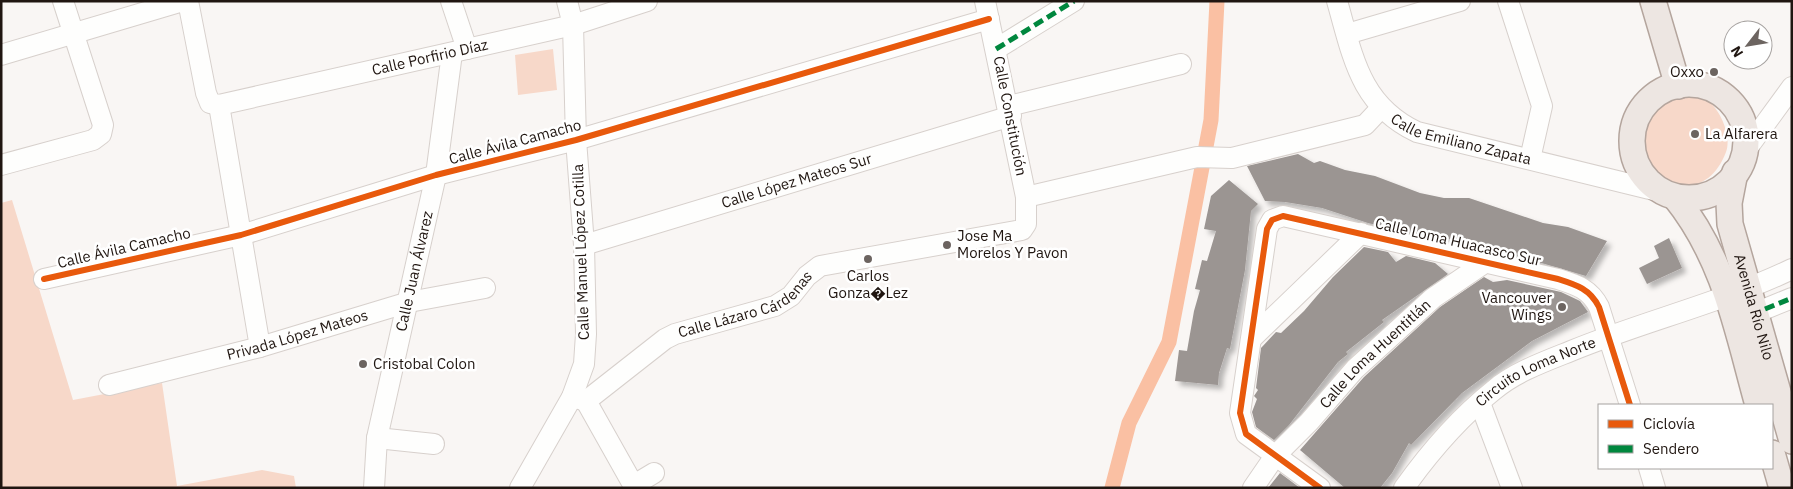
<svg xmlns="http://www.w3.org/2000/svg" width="1793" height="489" viewBox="0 0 1793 489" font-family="'IBM Plex Sans',sans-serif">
	<defs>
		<filter id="shadow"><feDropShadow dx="4.5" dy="4.5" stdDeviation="2.5" flood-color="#0004"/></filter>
	</defs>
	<rect width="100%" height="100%" fill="#f9f6f4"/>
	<!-- green -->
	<path fill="#f7d8c9" d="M553 49 557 90 518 95 515 55Z
		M1677 92C1683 92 1690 92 1696 93 1716 99 1733 133 1726 152 1703 214 1630 183 1647 123 1652 106 1661 98 1677 92Z
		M12 200 73 400 162 383 177 486 262 470 294 476 296 488H1V203Z"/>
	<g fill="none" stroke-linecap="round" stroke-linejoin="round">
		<!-- canal -->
		<path stroke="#fac0a3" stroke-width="15" d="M1112 488 1129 423 1169 342 1211 120 1217 1"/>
	</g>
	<!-- building -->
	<path fill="#9b9592" filter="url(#shadow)" d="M1298 154 1314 163 1320 161 1345 170 1375 176 1420 193 1444 198H1469L1543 223 1568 227 1607 241 1586 276 1497 250 1496 252 1485 250 1440 236 1419 235 1368 223 1322 208 1285 202 1265 201 1247 166Z
		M1229 180 1258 204 1251 211 1245 270 1230 349 1227 348 1219 373 1218 385 1175 381 1179 350 1187 351 1194 311 1200 290 1195 289 1202 260 1207 261 1216 231 1204 229 1211 196Z
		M1669 238 1682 268 1647 284 1639 268 1659 258 1654 246Z
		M1364 247 1388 252 1396 262 1406 256 1435 263 1448 274 1382 320 1384 322 1346 352 1348 354 1338 362 1289 425 1274 440 1256 427 1252 412 1257 399 1254 396 1258 390 1256 388 1261 348 1276 332 1281 333 1304 311 1333 277Z
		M1484 277 1493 282 1507 280 1561 292 1580 301 1588 312 1532 341 1462 393 1411 445 1409 443 1392 473 1380 488H1345L1300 450 1364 377 1440 307Z
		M1280 473 1300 488H1268Z"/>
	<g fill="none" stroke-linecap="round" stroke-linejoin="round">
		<!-- minor casing -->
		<g stroke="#d7d0cc" stroke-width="22">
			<g id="minor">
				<path id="s1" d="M188 1 206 93 210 103 219 105 573 25 647 1"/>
				<path d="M451 1 467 49"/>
				<path id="s2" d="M1337 1C1353 57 1360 105 1417 132L1658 191"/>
				<path d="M1508 1 1542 106 1530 159"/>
				<path d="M1347 34 1460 1"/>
				<path d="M996 49 1074 1"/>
				<path d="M1 55 183 1"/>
				<path d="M219 105 260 347"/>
				<path d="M1009 106 1181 64"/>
				<path d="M1746 150 1792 87"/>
				<path d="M1 165 93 140 101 134 103 125 63 1"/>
				<path d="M1026 197 1197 157 1232 158 1365 125 1381 108"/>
				<path id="s3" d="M584 245 1011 116"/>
				<path d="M44 279 241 235 436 175 576 140 989 19"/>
				<path d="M1765 309 1792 298"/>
				<path d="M1252 338 1361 233"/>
				<path id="s4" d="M109 385 260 347 409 302 485 288"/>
				<path id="s5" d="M572 397 586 401 665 339 675 334 775 306 791 296 807 276 820 266 1022 230 1026 224V197L985 1"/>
				<path d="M586 401 631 481 639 482 654 473"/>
				<path d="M1480 403 1512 488"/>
				<path d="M377 438 434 444"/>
				<path d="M1649 468 1655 488"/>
				<path id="s6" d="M374 488 377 438 436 175 452 53"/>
				<path d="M520 488 572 397 584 364 586 334 584 245 576 140 573 25 567 1"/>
				<path id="s7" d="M1253 488 1275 456 1309 422 1355 369 1433 298 1486 262"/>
				<path d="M1320 488 1246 434 1240 413 1267 229 1272 220 1283 216 1558 279C1577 285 1590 289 1599 307L1630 405"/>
				<path id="s8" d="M1404 488C1429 453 1460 417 1494 390 1515 372 1546 361 1571 351 1644 321 1721 303 1792 269"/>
			</g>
		</g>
		<!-- major casing -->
		<g stroke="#b4a59d" stroke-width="28">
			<g id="major">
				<path d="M1653 1 1678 86"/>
				<circle cx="1689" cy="141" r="57"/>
				<path id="s9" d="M1735 172 1729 203 1730 224 1792 441"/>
				<path d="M1675 197C1725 259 1737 330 1758 405"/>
				<path d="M1772 453 1782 488"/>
			</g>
		</g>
		<!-- minor -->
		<use href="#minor" stroke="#fefefd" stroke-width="20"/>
		<!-- major -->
		<use href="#major" stroke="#ede6e2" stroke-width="25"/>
		<!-- quiet -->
		<path stroke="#00873e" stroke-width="5" stroke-dasharray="10 5" stroke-linecap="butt" d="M996 49 1074 1
			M1765 309 1792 298"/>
		<!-- cycleway casing -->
		<g stroke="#fff" stroke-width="9">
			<path id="cycleway" d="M44 279 241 235 436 175 576 140 989 19
				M1320 488 1246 434 1240 413 1267 229 1272 220 1283 216 1558 279C1577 285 1590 289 1599 307L1630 405"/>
		</g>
		<!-- cycleway -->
		<use href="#cycleway" stroke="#e8590c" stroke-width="6"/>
	</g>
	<!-- markers -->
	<g fill="#6c6460" stroke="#fff" stroke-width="2">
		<circle cx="1714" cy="72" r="5"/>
		<circle cx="1695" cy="134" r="5"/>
		<circle cx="947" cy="245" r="5"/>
		<circle cx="868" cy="259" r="5"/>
		<circle cx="1562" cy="307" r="5"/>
		<circle cx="363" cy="364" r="5"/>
	</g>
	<g text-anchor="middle" stroke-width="5" stroke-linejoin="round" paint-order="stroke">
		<!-- street labels -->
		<g font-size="15" fill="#201611" stroke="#fff">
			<text dy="5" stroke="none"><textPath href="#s1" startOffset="330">Calle Porfirio Díaz</textPath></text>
			<text transform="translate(1010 116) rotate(79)" y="5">Calle Constitución</text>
			<text dy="5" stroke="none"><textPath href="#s2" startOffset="204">Calle Emiliano Zapata</textPath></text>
			<text transform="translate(515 142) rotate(-15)" y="5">Calle Ávila Camacho</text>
			<text dy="5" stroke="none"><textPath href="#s3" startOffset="222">Calle López Mateos Sur</textPath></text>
			<text transform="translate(1458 242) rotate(13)" y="5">Calle Loma Huacasco Sur</text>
			<text transform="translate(124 248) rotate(-13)" y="5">Calle Ávila Camacho</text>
			<text transform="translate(581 252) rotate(-92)" y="5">Calle Manuel López Cotilla</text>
			<text dy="5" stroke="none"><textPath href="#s6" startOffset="221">Calle Juan Álvarez</textPath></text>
			<text dy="5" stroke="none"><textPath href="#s5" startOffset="204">Calle Lázaro Cárdenas</textPath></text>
			<text dy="5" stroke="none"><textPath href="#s9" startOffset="139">Avenida Río Nilo</textPath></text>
			<text dy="5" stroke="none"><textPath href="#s4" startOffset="195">Privada López Mateos</textPath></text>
			<text dy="5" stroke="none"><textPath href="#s7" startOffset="182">Calle Loma Huentitlán</textPath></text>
			<text dy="5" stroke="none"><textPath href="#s8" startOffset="179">Circuito Loma Norte</textPath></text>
		</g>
		<!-- poi labels -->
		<g font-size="15" fill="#201611" stroke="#fff" text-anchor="start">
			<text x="1704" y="77" text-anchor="end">Oxxo</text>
			<text x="1705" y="139">La Alfarera</text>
			<text x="957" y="241">Jose Ma<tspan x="957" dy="17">Morelos Y Pavon</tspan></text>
			<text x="868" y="281" text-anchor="middle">Carlos<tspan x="868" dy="17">Gonza�Lez</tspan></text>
			<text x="1552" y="303" text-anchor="end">Vancouver<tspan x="1552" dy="17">Wings</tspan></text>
			<text x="373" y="369">Cristobal Colon</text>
		</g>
	</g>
	<!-- border -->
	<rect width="1793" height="489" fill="none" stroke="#201611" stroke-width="5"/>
	<!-- legend -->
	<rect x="1598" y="404" width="175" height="65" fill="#ffffff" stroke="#a6a2a0"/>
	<rect x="1608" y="420" width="25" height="8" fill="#e8590c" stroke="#a6a2a0"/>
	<text x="1643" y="429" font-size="15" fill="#201611">Ciclovía</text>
	<rect x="1608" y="445" width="25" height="8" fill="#00873e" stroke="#a6a2a0"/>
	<text x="1643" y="454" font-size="15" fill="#201611">Sendero</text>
	<!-- north arrow -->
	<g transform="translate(1748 45) rotate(239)"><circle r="24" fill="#ffffff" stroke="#a6a2a0"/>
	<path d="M0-4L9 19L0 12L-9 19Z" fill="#6c6460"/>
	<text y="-8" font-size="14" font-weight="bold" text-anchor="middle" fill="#201611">N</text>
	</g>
</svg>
